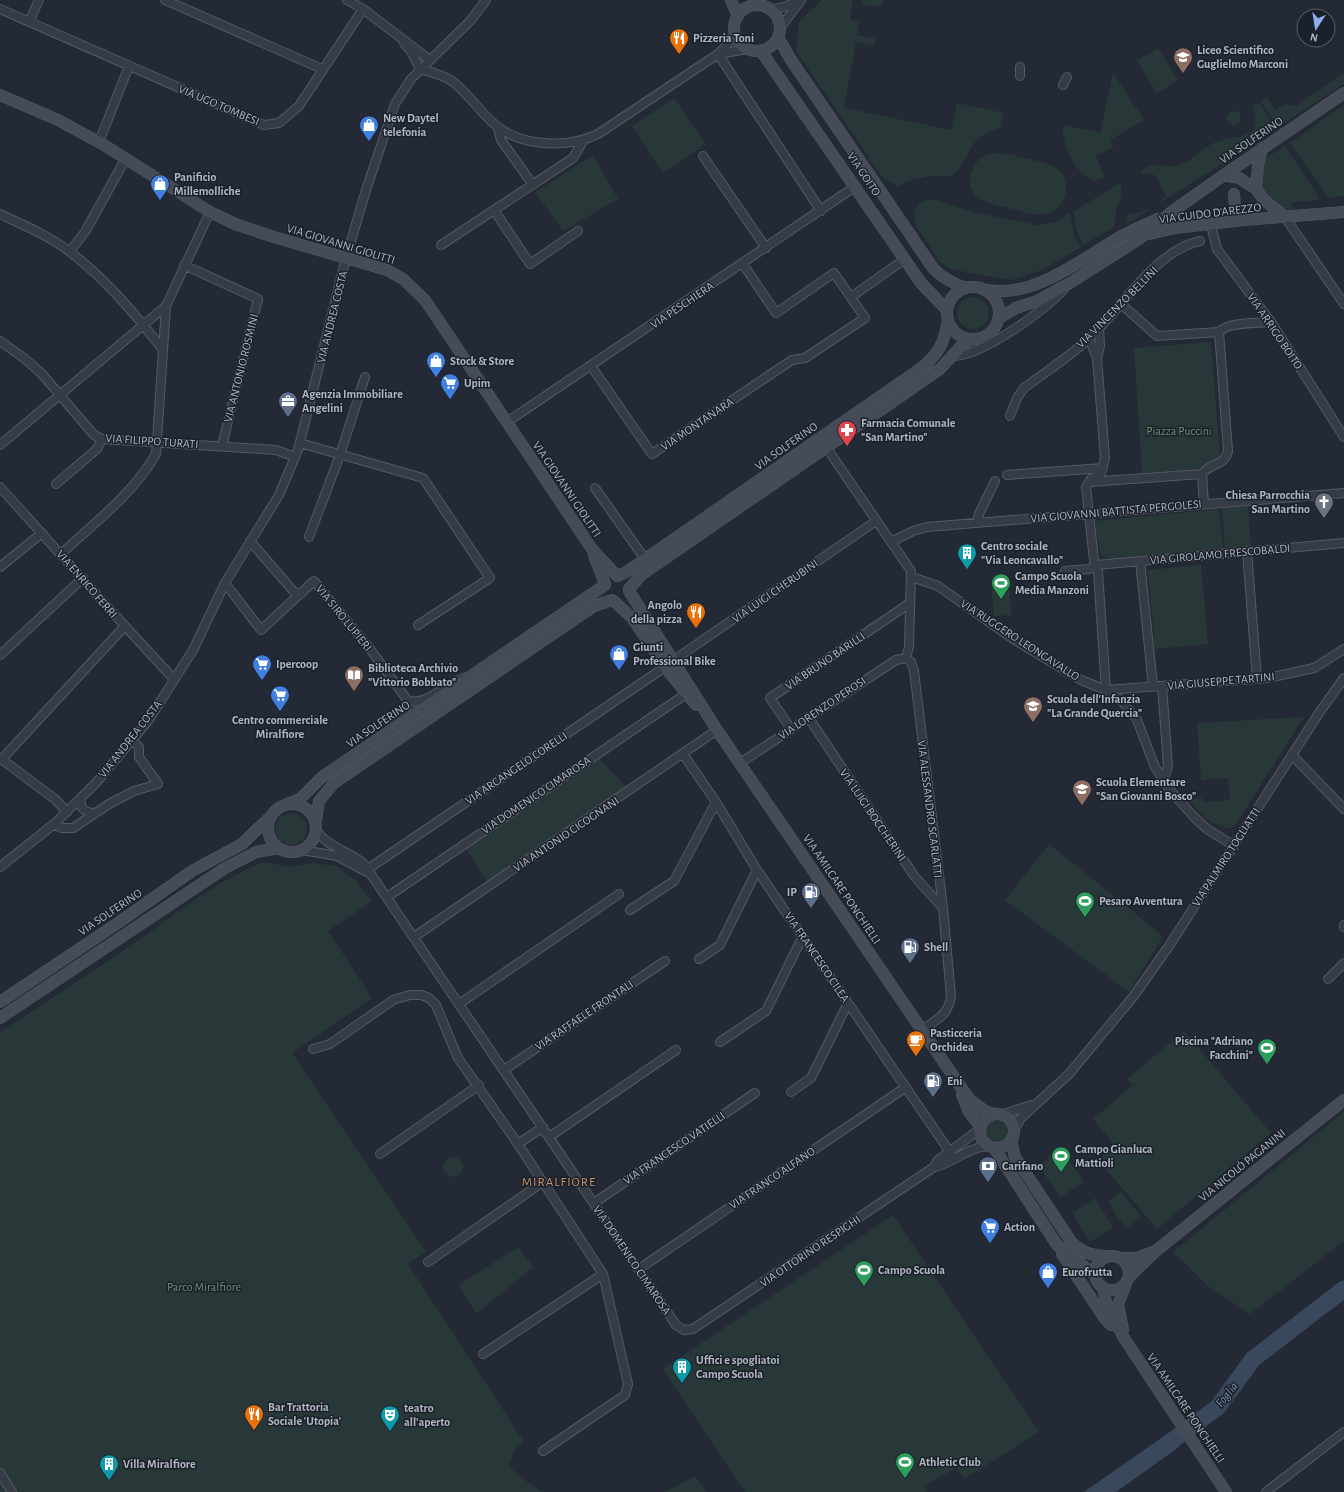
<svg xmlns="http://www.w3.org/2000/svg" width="1344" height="1492" viewBox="0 0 1344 1492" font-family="'Alegreya Sans',sans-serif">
	<rect width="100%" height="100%" fill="#232a35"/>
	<!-- green -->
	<path fill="#283838" d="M822 0H853L850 19 859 23 857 35 876 39 874 46 856 42 844 108 951 130 957 103 1004 113 999 128C963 140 974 156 952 176H928L908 181 896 187 893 182 887 181 883 178 796 51 799 21Z
		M863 0H883L882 7 862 4Z
		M1158 48 1178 80 1157 93 1137 61Z
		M1113 73 1144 120 1110 140 1114 146 1096 156 1105 178 1094 181C1074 172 1062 146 1063 125L1100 133Z
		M1344 73V84L1278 127 1261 101 1267 97 1275 110 1286 104 1296 106Z
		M674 98 706 144 663 173 632 126Z
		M1259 103 1277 129 1126 224 1129 214C1143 213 1157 207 1166 196 1160 186 1158 169 1142 173L1140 171C1158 160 1156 167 1174 166 1189 165 1201 148 1214 143 1232 135 1267 142 1252 106Z
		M1344 105V196L1328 197 1290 143Z
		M1227 118a7 7 0 1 1 14 0a7 7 0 1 1-14 0Z
		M1285 146 1319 197 1318 200 1292 202 1293 210 1280 209 1263 196 1258 180 1264 159Z
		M994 153C1005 153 1014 156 1024 158 1042 162 1068 165 1066 189 1066 194 1065 199 1062 203 1058 209 1051 213 1044 214 1035 216 1024 211 1014 209 993 205 960 200 973 168 977 159 984 155 994 153Z
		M593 155 618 199 563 231 535 192Z
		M1122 182 1120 202 1117 204 1114 227 1083 245 1077 232 1074 211Z
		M928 200H936L973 212 1037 225 1054 223 1070 213 1074 235 1081 247 1042 270 1011 280 1002 279 951 269 940 262 916 226 915 215 913 211 922 201Z
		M957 313a16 16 0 1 1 32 0a16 16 0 1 1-32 0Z
		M1211 342 1220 458 1200 469 1142 473 1134 348Z
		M1248 506 1251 547 1225 549 1222 508Z
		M1219 509 1223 549 1107 559 1100 554 1095 521Z
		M1201 565 1208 644 1155 649 1148 570Z
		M1008 583 1012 615 994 616 991 585Z
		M1304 717 1236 824 1232 828C1212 827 1200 815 1188 799L1202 798 1203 802 1230 800 1228 778 1201 780 1197 723Z
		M599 758 626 787 487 882 466 848Z
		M275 829a16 16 0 1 1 32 0a16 16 0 1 1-32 0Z
		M1049 844 1163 936 1129 992 1005 900Z
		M264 862 289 867 312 863 336 866 356 881 372 901 328 931 372 998 292 1053 426 1252 408 1264 524 1442 514 1450 509 1466 519 1476 542 1492H0V1032C43 1004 87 976 130 946 173 917 214 881 264 862Z
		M1184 1031 1271 1133 1157 1229 1098 1160 1115 1146 1093 1119 1133 1085 1127 1079Z
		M1344 1112V1241L1250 1314 1208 1286 1173 1252Z
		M986 1131a11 11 0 1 1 22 0a11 11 0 1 1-22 0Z
		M1062 1149 1084 1182 1060 1197 1038 1165Z
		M443 1167a10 10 0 1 1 20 0a10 10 0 1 1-20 0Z
		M1121 1191 1141 1217 1126 1229 1108 1202Z
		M1095 1198 1113 1227 1090 1242 1072 1213Z
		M893 1215 1039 1432 964 1479 956 1468 924 1486 927 1492H745L663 1369Z
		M518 1247 533 1267 476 1314 459 1285Z
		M695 1476 707 1492H665Z"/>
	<!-- water -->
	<path fill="#3a485d" d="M1167 1434 1179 1447 1116 1492H1084Z"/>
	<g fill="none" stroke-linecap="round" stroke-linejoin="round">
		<!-- river -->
		<path stroke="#3a485d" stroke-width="17" d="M1154 1454 1218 1407 1253 1359 1344 1289"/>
		<!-- street casing -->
		<g stroke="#545a64" stroke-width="10">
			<path id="street" d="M165 0 322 69
				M347 0 363 9 430 60
				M0 9 264 125 279 123 299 106 363 9
				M770 10 787 6 798 0
				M29 22 39 0
				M780 28 801 0
				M404 43 412 53 420 69
				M718 54 821 211
				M719 54 747 49
				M1020 67V76
				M420 69C431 72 443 75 452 81 469 94 481 114 498 127 524 147 569 148 598 134L718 54 726 46 735 33
				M1063 85 1067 77
				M498 128 501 140 533 185
				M99 142 129 66
				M703 156 766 248
				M494 210 530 264 578 231
				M0 214C23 225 50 236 70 252 106 279 136 315 163 350
				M1285 217 1344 304
				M1211 225 1217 249 1271 322 1344 437
				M441 245 573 158 583 141
				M70 251 85 232 126 158
				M184 265 258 299 222 446
				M851 297 905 259
				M1120 303 1157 336 1219 332
				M1099 328 1100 346 1097 358 1105 458 1101 473 1091 479 1086 487 1094 560 1098 572 1106 690
				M1089 338 1097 358
				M0 341 24 358 42 374 94 435 102 439 276 450 295 457
				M954 356C983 355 1044 311 1064 289
				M591 366 652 454 792 360 805 358 865 318 834 273 776 313 743 264
				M1010 416 1017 398 1024 388C1044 373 1066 359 1085 342 1119 313 1153 251 1200 241
				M507 422 856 186
				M300 443 423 478 490 578 418 625
				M0 445 166 306
				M826 447 911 571 909 647 906 658
				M1007 475 1103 468
				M1089 482 1202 474
				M56 484 97 449 102 439
				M0 487C58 551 115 617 174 679
				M595 488 645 559
				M1204 504 1202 474C1210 463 1225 466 1228 451L1219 332C1227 322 1257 323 1271 322
				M977 522 979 514 995 481
				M309 537 340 455 365 377
				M250 541 295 593 301 594
				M891 542 913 531 927 527 1344 493
				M1247 551 1257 679
				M61 554C94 523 133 494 156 454L166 306 210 212
				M1140 561 1153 686
				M0 567 42 533
				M1065 571 1089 569 1096 565 1344 543
				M912 577 938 586 1010 637 1081 680 1106 690 1121 700 1137 720 1155 767 1170 790 1194 817 1207 829 1234 846
				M225 583 261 630 314 581 370 649 408 701C431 705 445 682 466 677
				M0 655 83 578
				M906 658 911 662 914 671 943 908 951 996C948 1016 937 1019 922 1030
				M674 660 876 521
				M1162 686 1168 766 1164 780
				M1106 690 1268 678 1314 668 1344 649
				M808 717 915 877 943 908
				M395 721 402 716 408 701
				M791 729 770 698 910 603
				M683 754 716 802 757 870 954 1158
				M1292 755 1344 809
				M0 758 56 800 67 812
				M2 759 124 627
				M740 763 896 660 906 658
				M81 799C79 809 86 813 96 813
				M54 824 61 828H73L109 804 134 791 158 784 139 757V747L132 740
				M316 830C327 847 349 851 364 864L676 1325 684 1330 693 1329 934 1167C954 1163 965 1148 988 1146
				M302 850 337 856 369 873
				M0 867 54 824 95 784 148 721 193 650 225 583 279 495 298 450 346 258 366 190 395 104 411 79 471 20 486 0
				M368 869 665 667
				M387 897 686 694
				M630 910 674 881 716 802
				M1344 925V927
				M414 937 717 730
				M699 959 720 945 757 870
				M1328 979 1344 963
				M459 1004 619 894
				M720 1042 766 1011 803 936
				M313 1049 330 1044 393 1000 410 995H421L429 998 436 1005 458 1058 518 1144 603 1274 628 1384 625 1395 543 1451
				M504 1070 665 961
				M791 1092 811 1078 848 1003
				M1001 1115 1031 1105
				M1014 1131 1020 1119 1069 1074 1133 997 1169 946 1319 713 1344 678
				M549 1137 676 1050
				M518 1144 543 1127
				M380 1154 479 1085
				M934 1167 938 1160 979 1130
				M594 1203 755 1093
				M428 1262 543 1182
				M639 1269 906 1087
				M483 1354 603 1274
				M0 1473 12 1492
				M1266 1492 1344 1432"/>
		</g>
		<!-- secondary casing -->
		<g stroke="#545a64" stroke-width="12">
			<path id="secondary" d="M731 0 738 16
				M734 28a23 23 0 1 1 46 0a23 23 0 1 1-46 0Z
				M778 37 791 60 933 268C942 278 954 284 966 288
				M761 51 921 283 947 310
				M0 95 58 120 104 145 210 212 235 224 274 237 387 270 403 279 425 300 592 549 617 576
				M1224 175 1239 178 1256 189 1264 200 1285 217
				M1256 189 1258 165 1262 148
				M1234 194 1236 221
				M1149 234 1175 228 1243 220 1344 212
				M947 313a26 26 0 1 1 52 0a26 26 0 1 1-52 0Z
				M986 290C1033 299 1082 259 1120 237 1132 230 1145 225 1157 219
				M999 318 1016 308 1037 301 1070 283 1139 239 1173 211 1224 175 1344 93
				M594 555 605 584
				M618 576 628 571 920 369C939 354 944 344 948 320
				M629 589 641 575 940 369 963 344 972 339
				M629 591 717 730 969 1099 985 1111 994 1114
				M614 601 632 618 668 671 696 705
				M287 804 300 799 322 777 605 585
				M268 828a24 24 0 1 1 48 0a24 24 0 1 1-48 0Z
				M316 821 319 801 334 783 594 606 612 600
				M0 1002 115 925 192 871 242 844 272 815
				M0 1018 225 868 256 852 279 848
				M962 1095 969 1112 980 1126
				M980 1131a17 17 0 1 1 34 0a17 17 0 1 1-34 0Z
				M1011 1140 1015 1157 1072 1243C1083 1253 1093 1256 1107 1256
				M994 1148 1057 1245 1095 1275
				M1062 1254 1105 1319 1111 1325
				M1095 1273a17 17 0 1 1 34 0a17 17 0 1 1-34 0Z
				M1122 1258H1137L1152 1252
				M1129 1277 1157 1250 1344 1100
				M1103 1288 1107 1306 1124 1338 1226 1492
				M1123 1330 1118 1305 1126 1283"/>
		</g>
		<!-- street -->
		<use href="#street" stroke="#363c46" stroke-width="8"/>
		<!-- secondary -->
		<use href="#secondary" stroke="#454c58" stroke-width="11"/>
	</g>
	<!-- icons -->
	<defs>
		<g id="restaurant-pin" transform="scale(1)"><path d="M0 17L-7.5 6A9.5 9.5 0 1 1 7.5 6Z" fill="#e8710a" stroke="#1b212b"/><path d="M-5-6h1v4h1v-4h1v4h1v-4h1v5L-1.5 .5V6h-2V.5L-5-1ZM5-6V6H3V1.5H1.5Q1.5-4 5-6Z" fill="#fff"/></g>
		<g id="school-pin" transform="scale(1)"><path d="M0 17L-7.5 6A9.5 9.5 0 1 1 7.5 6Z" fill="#8d6e63" stroke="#1b212b"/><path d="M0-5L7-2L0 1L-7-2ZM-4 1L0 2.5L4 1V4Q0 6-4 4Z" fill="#fff"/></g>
		<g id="shop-pin" transform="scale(1)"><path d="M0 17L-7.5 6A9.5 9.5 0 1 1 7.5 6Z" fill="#3f7fe0" stroke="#1b212b"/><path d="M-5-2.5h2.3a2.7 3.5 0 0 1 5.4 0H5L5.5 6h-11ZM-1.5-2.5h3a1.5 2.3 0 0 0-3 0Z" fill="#fff"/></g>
		<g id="supermarket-pin" transform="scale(1)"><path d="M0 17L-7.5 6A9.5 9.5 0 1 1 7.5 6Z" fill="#3f7fe0" stroke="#1b212b"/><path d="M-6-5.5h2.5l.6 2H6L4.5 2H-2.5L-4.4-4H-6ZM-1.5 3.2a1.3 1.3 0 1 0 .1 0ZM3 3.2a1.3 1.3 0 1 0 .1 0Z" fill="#fff"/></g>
		<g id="office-pin" transform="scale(1)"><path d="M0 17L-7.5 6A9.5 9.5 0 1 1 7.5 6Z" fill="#5c6f8a" stroke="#1b212b"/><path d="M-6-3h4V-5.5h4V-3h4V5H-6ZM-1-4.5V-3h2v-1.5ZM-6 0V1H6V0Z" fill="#fff"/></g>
		<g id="pharmacy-pin" transform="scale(1)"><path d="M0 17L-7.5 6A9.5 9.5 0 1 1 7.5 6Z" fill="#e0444e" stroke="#1b212b"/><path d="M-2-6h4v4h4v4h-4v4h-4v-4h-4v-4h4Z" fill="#fff"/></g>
		<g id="church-pin" transform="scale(1)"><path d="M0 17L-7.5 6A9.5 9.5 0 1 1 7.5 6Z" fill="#6b7280" stroke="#1b212b"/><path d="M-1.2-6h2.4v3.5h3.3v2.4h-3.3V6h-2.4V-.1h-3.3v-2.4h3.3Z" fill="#fff"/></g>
		<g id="building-pin" transform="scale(1)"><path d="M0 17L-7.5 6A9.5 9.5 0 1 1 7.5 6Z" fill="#0f9aa8" stroke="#1b212b"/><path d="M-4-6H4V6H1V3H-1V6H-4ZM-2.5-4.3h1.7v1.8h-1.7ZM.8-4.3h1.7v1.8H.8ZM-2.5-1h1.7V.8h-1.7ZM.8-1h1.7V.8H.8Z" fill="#fff"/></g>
		<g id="stadium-pin" transform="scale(1)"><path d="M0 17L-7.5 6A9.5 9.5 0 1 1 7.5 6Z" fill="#2e9e5b" stroke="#1b212b"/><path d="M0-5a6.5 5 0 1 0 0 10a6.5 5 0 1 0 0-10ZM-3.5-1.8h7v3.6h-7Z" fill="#fff"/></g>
		<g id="library-pin" transform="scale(1)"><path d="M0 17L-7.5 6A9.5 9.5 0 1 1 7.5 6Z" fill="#8d6e63" stroke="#1b212b"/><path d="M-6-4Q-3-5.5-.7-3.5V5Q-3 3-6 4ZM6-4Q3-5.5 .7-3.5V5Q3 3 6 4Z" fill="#fff"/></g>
		<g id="fuel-pin" transform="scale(1)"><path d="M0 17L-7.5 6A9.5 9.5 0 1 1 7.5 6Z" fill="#5c6f8a" stroke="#1b212b"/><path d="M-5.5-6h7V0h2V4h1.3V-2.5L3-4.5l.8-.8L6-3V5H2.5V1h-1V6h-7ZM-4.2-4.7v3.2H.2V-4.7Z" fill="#fff"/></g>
		<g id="cafe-pin" transform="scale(1)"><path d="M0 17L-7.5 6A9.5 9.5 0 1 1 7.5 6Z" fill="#e8710a" stroke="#1b212b"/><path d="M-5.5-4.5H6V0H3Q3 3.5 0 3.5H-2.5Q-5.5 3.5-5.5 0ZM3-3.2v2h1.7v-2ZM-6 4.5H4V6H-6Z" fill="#fff"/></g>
		<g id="bank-pin" transform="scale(1)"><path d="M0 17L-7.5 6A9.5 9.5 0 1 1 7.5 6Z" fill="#5c6f8a" stroke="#1b212b"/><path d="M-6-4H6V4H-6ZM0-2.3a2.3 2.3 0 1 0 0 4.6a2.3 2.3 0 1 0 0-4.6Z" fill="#fff"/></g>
		<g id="theatre-pin" transform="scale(1)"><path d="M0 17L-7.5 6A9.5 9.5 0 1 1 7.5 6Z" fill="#0f9aa8" stroke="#1b212b"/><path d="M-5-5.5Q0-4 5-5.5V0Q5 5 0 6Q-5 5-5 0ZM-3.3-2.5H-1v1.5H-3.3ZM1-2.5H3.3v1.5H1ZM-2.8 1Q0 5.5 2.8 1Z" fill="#fff"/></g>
	</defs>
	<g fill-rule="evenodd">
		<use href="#restaurant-pin" x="679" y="38"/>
		<use href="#school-pin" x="1183" y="57"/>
		<use href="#shop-pin" x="369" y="125"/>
		<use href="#shop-pin" x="160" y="184"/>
		<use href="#shop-pin" x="436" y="361"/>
		<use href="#supermarket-pin" x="450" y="383"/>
		<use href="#office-pin" x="288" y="401"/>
		<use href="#pharmacy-pin" x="847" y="430"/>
		<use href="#church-pin" x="1324" y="502"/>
		<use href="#building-pin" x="967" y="553"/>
		<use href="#stadium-pin" x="1001" y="583"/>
		<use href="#restaurant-pin" x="696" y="612"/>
		<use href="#shop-pin" x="619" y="654"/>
		<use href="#supermarket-pin" x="262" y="664"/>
		<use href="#library-pin" x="354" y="675"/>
		<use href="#supermarket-pin" x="280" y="695"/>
		<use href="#school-pin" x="1033" y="706"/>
		<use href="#school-pin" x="1082" y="789"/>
		<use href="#fuel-pin" x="811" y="892"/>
		<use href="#stadium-pin" x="1085" y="901"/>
		<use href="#fuel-pin" x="910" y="947"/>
		<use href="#cafe-pin" x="916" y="1040"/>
		<use href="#stadium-pin" x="1267" y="1048"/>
		<use href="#fuel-pin" x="933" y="1081"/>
		<use href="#stadium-pin" x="1061" y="1156"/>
		<use href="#bank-pin" x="988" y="1166"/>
		<use href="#supermarket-pin" x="990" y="1227"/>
		<use href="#stadium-pin" x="864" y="1270"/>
		<use href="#shop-pin" x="1048" y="1272"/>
		<use href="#building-pin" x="682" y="1367"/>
		<use href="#restaurant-pin" x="254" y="1414"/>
		<use href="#theatre-pin" x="390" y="1415"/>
		<use href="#stadium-pin" x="905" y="1462"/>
		<use href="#building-pin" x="109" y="1464"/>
	</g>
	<g text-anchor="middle" stroke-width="3" stroke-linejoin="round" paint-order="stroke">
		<!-- poi labels -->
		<g font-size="12" font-weight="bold" fill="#b1b7c2" stroke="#1b212b" text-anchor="start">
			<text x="693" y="42">Pizzeria Toni</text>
			<text x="1197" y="54">Liceo Scientifico<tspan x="1197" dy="14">Guglielmo Marconi</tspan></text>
			<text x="383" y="122">New Daytel<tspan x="383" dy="14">telefonia</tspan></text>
			<text x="174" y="181">Panificio<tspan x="174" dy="14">Millemolliche</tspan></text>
			<text x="450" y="365">Stock &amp; Store</text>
			<text x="464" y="387">Upim</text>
			<text x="302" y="398">Agenzia Immobiliare<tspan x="302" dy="14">Angelini</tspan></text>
			<text x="861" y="427">Farmacia Comunale<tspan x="861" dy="14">"San Martino"</tspan></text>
			<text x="1310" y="499" text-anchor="end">Chiesa Parrocchia<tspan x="1310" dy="14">San Martino</tspan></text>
			<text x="981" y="550">Centro sociale<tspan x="981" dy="14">"Via Leoncavallo"</tspan></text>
			<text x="1015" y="580">Campo Scuola<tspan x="1015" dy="14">Media Manzoni</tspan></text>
			<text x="682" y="609" text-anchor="end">Angolo<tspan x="682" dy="14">della pizza</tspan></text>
			<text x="633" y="651">Giunti<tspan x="633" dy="14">Professional Bike</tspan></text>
			<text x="276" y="668">Ipercoop</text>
			<text x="368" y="672">Biblioteca Archivio<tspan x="368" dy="14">"Vittorio Bobbato"</tspan></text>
			<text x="1047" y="703">Scuola dell'Infanzia<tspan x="1047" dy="14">"La Grande Quercia"</tspan></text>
			<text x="280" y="724" text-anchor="middle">Centro commerciale<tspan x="280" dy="14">Miralfiore</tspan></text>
			<text x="1096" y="786">Scuola Elementare<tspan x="1096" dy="14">"San Giovanni Bosco"</tspan></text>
			<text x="797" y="896" text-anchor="end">IP</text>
			<text x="1099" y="905">Pesaro Avventura</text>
			<text x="924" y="951">Shell</text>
			<text x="930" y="1037">Pasticceria<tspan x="930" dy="14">Orchidea</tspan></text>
			<text x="1253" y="1045" text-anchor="end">Piscina "Adriano<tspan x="1253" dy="14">Facchini"</tspan></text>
			<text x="947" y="1085">Eni</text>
			<text x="1075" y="1153">Campo Gianluca<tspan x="1075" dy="14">Mattioli</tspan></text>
			<text x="1002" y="1170">Carifano</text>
			<text x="1004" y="1231">Action</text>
			<text x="878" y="1274">Campo Scuola</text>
			<text x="1062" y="1276">Eurofrutta</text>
			<text x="696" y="1364">Uffici e spogliatoi<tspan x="696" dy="14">Campo Scuola</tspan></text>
			<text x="268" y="1411">Bar Trattoria<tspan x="268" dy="14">Sociale 'Utopia'</tspan></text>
			<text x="404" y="1412">teatro<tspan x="404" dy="14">all'aperto</tspan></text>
			<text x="919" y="1466">Athletic Club</text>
			<text x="123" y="1468">Villa Miralfiore</text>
		</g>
		<!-- street labels -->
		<g font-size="12" fill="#b1b7c2" stroke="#1b212b">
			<text transform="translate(219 105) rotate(23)" y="4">VIA UGO TOMBESI</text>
			<text transform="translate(1251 140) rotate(-34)" y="4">VIA SOLFERINO</text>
			<text transform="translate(864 174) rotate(56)" y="4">VIA GOITO</text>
			<text transform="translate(1210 213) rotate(-7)" y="4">VIA GUIDO D'AREZZO</text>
			<text transform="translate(341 244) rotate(17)" y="4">VIA GIOVANNI GIOLITTI</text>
			<text transform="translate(682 305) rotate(-34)" y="4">VIA PESCHIERA</text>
			<text transform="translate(1117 307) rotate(-45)" y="4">VIA VINCENZO BELLINI</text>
			<text transform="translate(332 317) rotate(-76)" y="4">VIA ANDREA COSTA</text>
			<text transform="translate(1275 331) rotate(56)" y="4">VIA ARRIGO BOITO</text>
			<text transform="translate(241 368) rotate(-76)" y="4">VIA ANTONIO ROSMINI</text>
			<text transform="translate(697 424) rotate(-34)" y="4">VIA MONTANARA</text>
			<text transform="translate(152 441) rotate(4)" y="4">VIA FILIPPO TURATI</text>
			<text transform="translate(786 446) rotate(-35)" y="4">VIA SOLFERINO</text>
			<text transform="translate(567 489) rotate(56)" y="4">VIA GIOVANNI GIOLITTI</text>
			<text transform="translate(1116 511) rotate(-5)" y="4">VIA GIOVANNI BATTISTA PERGOLESI</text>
			<text transform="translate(1220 554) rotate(-5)" y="4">VIA GIROLAMO FRESCOBALDI</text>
			<text transform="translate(87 584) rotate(49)" y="4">VIA ENRICO FERRI</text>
			<text transform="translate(775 591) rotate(-35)" y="4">VIA LUIGI CHERUBINI</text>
			<text transform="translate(344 618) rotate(51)" y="4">VIA SIRO LUPIERI</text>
			<text transform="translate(1020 640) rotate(33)" y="4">VIA RUGGERO LEONCAVALLO</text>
			<text transform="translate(825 661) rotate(-34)" y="4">VIA BRUNO BARILLI</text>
			<text transform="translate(1221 681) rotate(-5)" y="4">VIA GIUSEPPE TARTINI</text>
			<text transform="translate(822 708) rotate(-34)" y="4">VIA LORENZO PEROSI</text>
			<text transform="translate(378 724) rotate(-34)" y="4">VIA SOLFERINO</text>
			<text transform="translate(130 739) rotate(-52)" y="4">VIA ANDREA COSTA</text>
			<text transform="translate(516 768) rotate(-34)" y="4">VIA ARCANGELO CORELLI</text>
			<text transform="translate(536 795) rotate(-34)" y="4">VIA DOMENICO CIMAROSA</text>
			<text transform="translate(930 809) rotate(83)" y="4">VIA ALESSANDRO SCARLATTI</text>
			<text transform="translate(873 815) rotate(56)" y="4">VIA LUIGI BOCCHERINI</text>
			<text transform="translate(566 834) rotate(-34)" y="4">VIA ANTONIO CICOGNANI</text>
			<text transform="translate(1226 857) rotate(-57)" y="4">VIA PALMIRO TOGLIATTI</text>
			<text transform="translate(842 889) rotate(56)" y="4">VIA AMILCARE PONCHIELLI</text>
			<text transform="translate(110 912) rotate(-34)" y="4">VIA SOLFERINO</text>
			<text transform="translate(817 957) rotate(56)" y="4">VIA FRANCESCO CILEA</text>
			<text transform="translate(584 1015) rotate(-34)" y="4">VIA RAFFAELE FRONTALI</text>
			<text transform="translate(674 1148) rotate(-34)" y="4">VIA FRANCESCO VATIELLI</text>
			<text transform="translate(1242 1165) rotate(-39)" y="4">VIA NICOLÒ PAGANINI</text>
			<text transform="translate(772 1178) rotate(-34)" y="4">VIA FRANCO ALFANO</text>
			<text transform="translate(810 1251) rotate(-34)" y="4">VIA OTTORINO RESPIGHI</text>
			<text transform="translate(632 1260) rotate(56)" y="4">VIA DOMENICO CIMAROSA</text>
			<text transform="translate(1186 1408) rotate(56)" y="4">VIA AMILCARE PONCHIELLI</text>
		</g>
		<!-- park labels -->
		<g font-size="12" fill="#6b9074" stroke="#1b212b">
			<text x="1179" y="435">Piazza Puccini</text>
			<text x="204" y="1291">Parco Miralfiore</text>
		</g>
		<!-- neighbourhood labels -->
		<g font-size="13" letter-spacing="1" fill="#c69368" stroke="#1b212b">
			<text x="559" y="1186">MIRALFIORE</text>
		</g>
		<!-- water labels -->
		<g font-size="13" font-style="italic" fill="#7c8ea8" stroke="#1b212b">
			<text transform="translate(1226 1394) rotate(-51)" y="5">Foglia</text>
		</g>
	</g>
	<!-- north arrow -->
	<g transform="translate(1316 28) rotate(192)"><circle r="19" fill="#1b212b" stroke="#575d67"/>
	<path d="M0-3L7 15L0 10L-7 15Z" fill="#8dafeb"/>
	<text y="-6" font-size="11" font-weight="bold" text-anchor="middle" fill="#b1b7c2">N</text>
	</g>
</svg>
